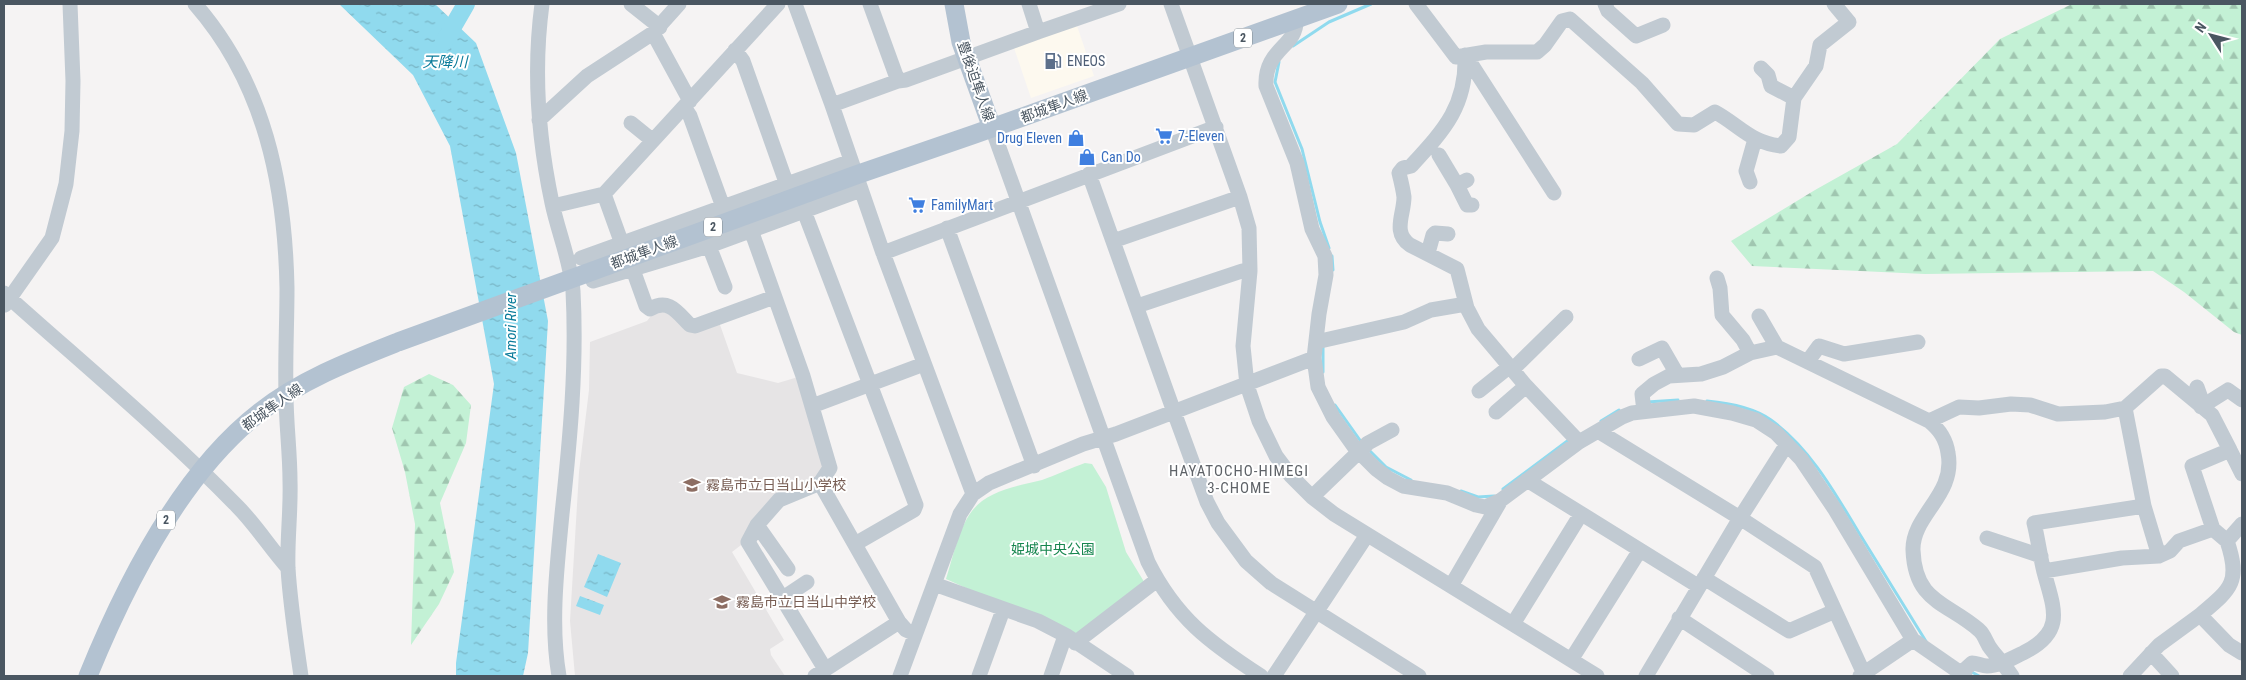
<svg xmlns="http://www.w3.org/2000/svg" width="2246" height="680" viewBox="0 0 2246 680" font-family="'Roboto Condensed','Noto Sans JP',sans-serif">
	<defs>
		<pattern id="forest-firs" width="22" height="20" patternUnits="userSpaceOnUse" patternTransform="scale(1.25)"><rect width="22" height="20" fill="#c3f1d5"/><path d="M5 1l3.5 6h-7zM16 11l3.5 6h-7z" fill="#a0c6b0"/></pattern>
		<pattern id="water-ripples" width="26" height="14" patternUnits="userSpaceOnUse" patternTransform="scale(1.25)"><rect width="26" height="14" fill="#90daee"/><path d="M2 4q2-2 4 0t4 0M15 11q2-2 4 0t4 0" fill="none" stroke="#78b4c4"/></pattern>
	</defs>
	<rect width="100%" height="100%" fill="#f5f3f3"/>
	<!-- commercial -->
	<path fill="#fdf9ef" d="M1076 23 1094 76 1031 98 1013 45Z"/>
	<!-- education -->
	<path fill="#e6e4e5" d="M657 308 679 317 719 322 737 373 778 383 798 377 825 468 822 474 780 502 745 542 732 552 784 640 770 649 771 655 785 676H575L570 621 579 472 589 390 590 342 647 321Z"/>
	<!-- forest -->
	<path fill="url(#forest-firs)" d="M2072 4H2242V335L2234 332 2184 292 2153 271 1925 274 1752 266 1731 241 1815 190 1897 144 2000 39Z
		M429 374 453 385 471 405 466 443 440 503 454 572 439 604 411 645 415 524 405 472 392 428 404 387Z"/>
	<!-- park -->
	<path fill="#c3f1d5" d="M1085 463 1092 464 1106 487 1126 552 1146 585 1078 638 946 579C953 558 958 529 972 511 988 490 1018 486 1042 480 1056 475 1071 468 1085 463Z"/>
	<!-- water -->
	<path fill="url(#water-ripples)" d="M339 4H435L476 43 516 153 548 321 528 653 523 676H456V663L494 384 450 146 413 75Z
		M598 554 621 563 607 597 584 587Z
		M580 596 604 605 600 615 576 606Z"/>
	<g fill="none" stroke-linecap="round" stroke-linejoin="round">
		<!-- stream -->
		<path stroke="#90daee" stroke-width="3" d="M1293 46 1329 22 1371 4
			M1279 62 1275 82 1302 149 1320 222 1329 248
			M1332 256 1333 270
			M1323 346V372
			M1707 401C1729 403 1753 407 1771 420 1810 448 1835 493 1859 533 1882 570 1904 606 1927 643
			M1647 402 1678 400
			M1335 405 1362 443
			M1601 421 1619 410
			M1368 449 1386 467 1411 480
			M1503 489 1570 439
			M1461 491 1478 497 1494 496
			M1970 671 1979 676"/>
		<!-- river -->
		<path stroke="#90daee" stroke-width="18" d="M444 42 466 4"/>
		<!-- minor -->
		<path stroke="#c1cad2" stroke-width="15" d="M195 4C265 84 285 185 287 288 287 324 285 359 286 394 286 423 290 452 290 481 291 510 287 539 288 568 290 603 296 641 301 676
			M542 4C533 71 538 137 552 203 558 232 571 262 573 291 577 366 570 440 562 514 557 567 550 624 559 676
			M631 4 660 27
			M795 4 832 105 883 253 973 494
			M1029 4 1038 32 1119 4
			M1171 4 1240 197 1249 228 1250 271 1243 346 1247 385 1259 421 1276 456 1291 476 1312 497 1334 514 1597 676
			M1416 4 1456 57 1486 52H1537L1545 45 1562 21 1570 19 1642 83 1678 124 1694 125 1715 112C1739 125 1751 143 1781 146L1789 137 1794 98 1816 66 1820 45 1849 22 1834 4
			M1605 4 1608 11 1636 36 1663 25
			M1296 19C1298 47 1264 48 1266 86L1297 163 1312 229 1325 256 1326 275 1319 314 1314 358 1318 387 1333 417 1355 448 1376 469 1388 478 1403 486 1447 493 1476 505 1485 507 1501 500 1579 442 1622 417 1632 413 1694 406 1732 413 1756 420 1776 433 1801 459 1834 508 1913 640 1965 676
			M653 33 690 101
			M735 50 743 61 787 185
			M1465 55C1467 106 1444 130 1411 166L1403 168 1399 173C1401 181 1403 189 1404 197 1404 215 1392 232 1410 245L1457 269 1467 308 1478 329 1526 386 1579 442
			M1466 56 1554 193
			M1761 68 1768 75 1771 86 1794 98
			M898 81 906 80 1038 32
			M832 105 898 81 870 4
			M684 107 690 116 723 207
			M539 120 587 76 653 33 679 4
			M631 123 652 140
			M992 128 1148 562C1176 618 1210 643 1261 676
			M1439 155 1457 185 1467 180
			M1089 174 1174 412 1207 502 1218 523 1246 561 1271 583 1419 676
			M1750 182 1746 171 1755 139
			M1457 185 1467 205H1472
			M604 194 622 244
			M553 206 604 194 778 4
			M804 211 916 505 914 510 855 544
			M947 228 1034 466
			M751 230 803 376 830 468 820 483 899 622 906 630 915 634
			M1113 241 1240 197
			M709 246 725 287
			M883 253 1216 127
			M1428 253 1433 235 1435 233 1448 234
			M581 258 851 161
			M632 267 646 306 650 309C669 298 677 312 690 325L695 326 774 297
			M1717 278 1720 288 1722 315 1743 340 1750 353
			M593 281 709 246 861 190
			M4 293C82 363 164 431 237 506 256 525 270 548 288 568
			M5 305 52 238 66 184 72 131 73 81 70 4
			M1137 306 1242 271H1250
			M1759 316 1777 347
			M1316 342 1404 322 1431 310 1466 304
			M1639 359 1662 348 1677 374
			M1808 361 1819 346 1844 354 1918 342
			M1512 370 1566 317
			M2197 387 2203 404
			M1479 391 1509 367
			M812 406 924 364
			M2201 407 2228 390 2242 400
			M2125 408 2144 506
			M1644 411 1642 394 1654 384 1669 376 1701 374 1723 367 1750 353 1777 347 1929 421C1940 430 1946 439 1948 453 1956 495 1912 515 1913 550 1915 603 1947 602 1979 630 1985 635 1986 643 1991 649 1998 658 2005 666 2012 676
			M1496 412 1526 386
			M1929 421 1959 407 1979 408 2011 404 2030 405 2058 414 2105 412 2125 408 2161 376H2165L2212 415 2230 450
			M1598 431 1740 518 1815 567 1864 674
			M2242 474 2230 450 2192 466 2213 529 2227 541 2242 524
			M1527 480 1698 586
			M820 483 779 500 757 525 748 542 825 669
			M1312 497 1368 443 1392 430
			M757 525 788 569
			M1987 538 2041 556
			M2159 556 2170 551 2179 541 2213 529
			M1704 578 1789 631 1835 611
			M934 584 1038 621 1067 636 1127 676
			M1451 586 1501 500
			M783 598 807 582
			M2200 615C2231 589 2241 582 2227 541
			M1679 618 1767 676
			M1513 624 1581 514
			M1075 643 1157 580
			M2151 653 2172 676
			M1571 660 1640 550
			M1961 673 1972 663C1977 663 1982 666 1987 666 2000 666 2012 658 2023 653 2066 632 2054 609 2044 572 2040 556 2038 539 2034 523L2144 506 2159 556 2122 558 2044 571
			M815 676 899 622
			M900 676 960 514 973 494 989 483 1083 444 1116 434 1314 358
			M979 676 1003 610
			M1051 676 1065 636H1067
			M1274 676 1367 535
			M1646 676 1740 518 1787 444
			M1860 676 1913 640
			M2130 676 2159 645 2200 615 2229 645 2242 653"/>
		<!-- major -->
		<path stroke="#b3c2d1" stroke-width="19" d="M954 4 961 42 992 128
			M88 676C125 585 181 473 260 412 301 380 350 361 398 342L856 175 975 134 1338 4"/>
	</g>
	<!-- icons -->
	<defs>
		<g id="fuel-bare" transform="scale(1.35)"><path d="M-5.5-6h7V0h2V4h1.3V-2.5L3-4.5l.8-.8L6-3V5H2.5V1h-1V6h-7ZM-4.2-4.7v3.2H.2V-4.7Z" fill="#5c6f8a" stroke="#fff" stroke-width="2.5" paint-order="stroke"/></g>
		<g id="supermarket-bare" transform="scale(1.35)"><path d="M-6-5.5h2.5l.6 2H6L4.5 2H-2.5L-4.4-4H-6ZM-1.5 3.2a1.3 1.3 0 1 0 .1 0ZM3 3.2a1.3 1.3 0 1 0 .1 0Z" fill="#3f7fe0" stroke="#fff" stroke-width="2.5" paint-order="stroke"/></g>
		<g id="shop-bare" transform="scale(1.35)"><path d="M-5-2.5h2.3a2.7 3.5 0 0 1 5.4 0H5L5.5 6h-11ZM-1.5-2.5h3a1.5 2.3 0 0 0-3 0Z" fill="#3f7fe0" stroke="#fff" stroke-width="2.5" paint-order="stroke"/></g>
		<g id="school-bare" transform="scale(1.35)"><path d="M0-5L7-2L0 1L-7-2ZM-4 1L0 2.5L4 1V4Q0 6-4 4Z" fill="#8d6e63" stroke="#fff" stroke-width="2.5" paint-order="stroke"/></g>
	</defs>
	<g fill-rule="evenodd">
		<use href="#fuel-bare" x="1053" y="61"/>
		<use href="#supermarket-bare" x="1164" y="136"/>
		<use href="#shop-bare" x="1076" y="138"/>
		<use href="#shop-bare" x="1087" y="157"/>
		<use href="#supermarket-bare" x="917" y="205"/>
		<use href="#school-bare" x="692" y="485"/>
		<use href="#school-bare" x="722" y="602"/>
	</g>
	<g text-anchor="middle" stroke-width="4" stroke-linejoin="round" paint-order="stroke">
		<!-- shield labels -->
		<g fill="#fff" stroke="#808990" stroke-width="1">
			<rect x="1234" y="28.5" width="18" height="19" rx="4"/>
			<rect x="704" y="217.5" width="18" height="19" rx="4"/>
			<rect x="157" y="510.5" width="18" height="19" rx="4"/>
		</g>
		<g font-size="12" font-weight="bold" fill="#4a5661">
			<text x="1243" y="42">2</text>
			<text x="713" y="231">2</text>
			<text x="166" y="524">2</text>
		</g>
		<!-- service labels -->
		<g font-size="14" fill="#4e5e75" stroke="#fff" text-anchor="start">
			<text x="1067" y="66">ENEOS</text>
		</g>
		<!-- street labels -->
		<g font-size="14" fill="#4a5661" stroke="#fff">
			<text transform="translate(976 81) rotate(71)" y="5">豊後迫隼人線</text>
			<text transform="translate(1054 106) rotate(-20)" y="5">都城隼人線</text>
			<text transform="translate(644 252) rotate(-20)" y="5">都城隼人線</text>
			<text transform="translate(272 407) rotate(-35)" y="5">都城隼人線</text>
		</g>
		<!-- shop labels -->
		<g font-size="14" fill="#366cbe" stroke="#fff" text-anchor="start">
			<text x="1178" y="141">7-Eleven</text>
			<text x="1062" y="143" text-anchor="end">Drug Eleven</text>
			<text x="1101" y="162">Can Do</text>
			<text x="931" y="210">FamilyMart</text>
		</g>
		<!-- education labels -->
		<g font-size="14" fill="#785e54" stroke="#fff" text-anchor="start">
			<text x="706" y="490">霧島市立日当山小学校</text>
			<text x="736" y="607">霧島市立日当山中学校</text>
		</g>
		<!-- park labels -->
		<g font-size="14" fill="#17864f" stroke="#fff">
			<text x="1053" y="554">姫城中央公園</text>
		</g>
		<!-- water labels -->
		<g font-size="15" font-style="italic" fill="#0c7c9b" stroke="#fff">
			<text x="445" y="67">天降川</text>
			<text transform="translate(511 326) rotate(-90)" y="5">Amori River</text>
		</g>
		<!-- neighbourhood labels -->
		<g font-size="15" letter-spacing="1" fill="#5f6368" stroke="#fff">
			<text x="1239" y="476">HAYATOCHO-HIMEGI<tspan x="1239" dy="17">3-CHOME</tspan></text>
		</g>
	</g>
	<!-- border -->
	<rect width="2246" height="680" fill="none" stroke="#4a5661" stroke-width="10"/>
	<!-- north arrow -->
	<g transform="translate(2211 35) rotate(306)" stroke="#ffffff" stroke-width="4" paint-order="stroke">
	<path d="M0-4L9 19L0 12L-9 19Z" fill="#4a5661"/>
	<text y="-8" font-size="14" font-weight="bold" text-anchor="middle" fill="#4a5661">N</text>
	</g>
</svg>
